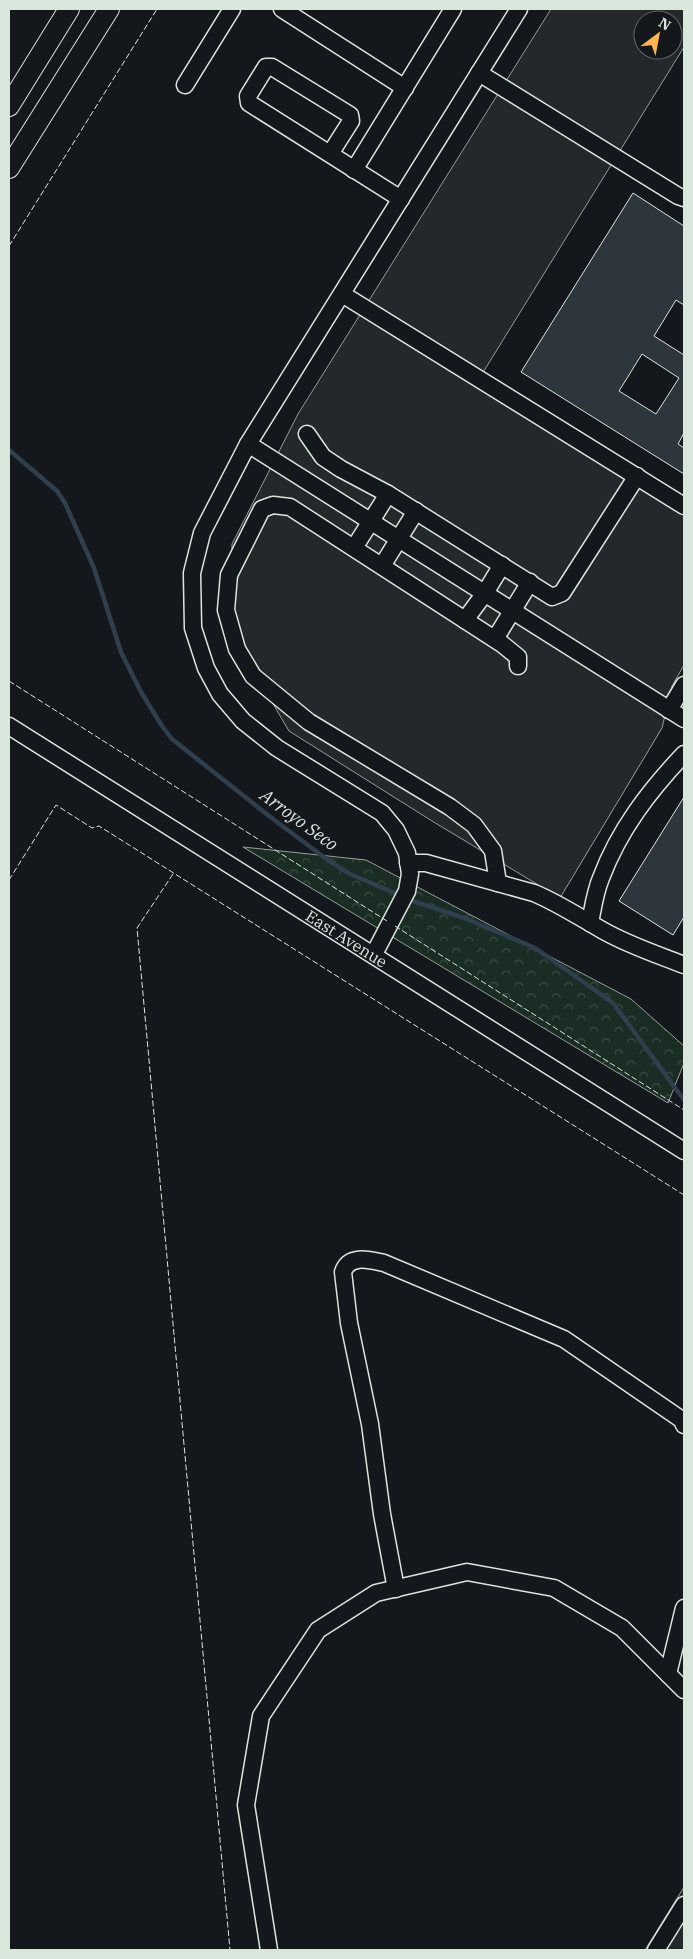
<svg xmlns="http://www.w3.org/2000/svg" width="693" height="1959" viewBox="0 0 693 1959" font-family="'IBM Plex Serif',serif">
	<defs>
		<pattern id="forest-crowns" width="20" height="18" patternUnits="userSpaceOnUse" patternTransform="scale(1.25)"><rect width="20" height="18" fill="#1a2d24"/><path d="M2 6a3 3 0 1 1 6 0M12 15a3 3 0 1 1 6 0" fill="none" stroke="#3b4b43"/></pattern>
	</defs>
	<rect width="100%" height="100%" fill="#14181c"/>
	<!-- forest -->
	<path fill="url(#forest-crowns)" stroke="#939e99" d="M243 847 366 860 631 999 684 1046V1063L668 1103Z"/>
	<!-- parking -->
	<path fill="#24282b" stroke="#939e99" fill-rule="evenodd" d="M551 9H684V47L482 374 684 503V665L672 686 662 728 560 898 432 821 289 731 259 680 233 627 231 596 232 544 298 414ZM643 20H673V50H643Z
		M684 1887V1950H645Z"/>
	<g fill="none" stroke-linecap="round" stroke-linejoin="round">
		<!-- stream -->
		<path stroke="#2f3f4d" stroke-width="4.5" d="M9 450 57 491 65 503 94 568 121 652 141 692 162 726 172 739 269 816 329 861 350 874 413 901 467 919 535 948 613 1003 684 1100"/>
	</g>
	<!-- building -->
	<path fill="#2c363c" stroke="#d8e6dc" fill-rule="evenodd" d="M633 193 684 226V305L676 300 654 336 684 355V433L678 444 684 448V474L521 372ZM642 354 679 378 656 414 619 391Z
		M684 797V917L673 935 619 901Z"/>
	<g fill="none" stroke-linecap="round" stroke-linejoin="round">
		<!-- minor casing -->
		<g stroke="#d8e6dc" stroke-width="19">
			<g id="minor">
				<path d="M282 9 405 88"/>
				<path d="M479 73 678 196 684 198"/>
				<path d="M185 85 232 9"/>
				<path d="M330 154 351 121 350 115 272 67H266L248 96 249 103 401 199"/>
				<path d="M354 170 453 9"/>
				<path d="M342 294 684 506"/>
				<path d="M307 434 323 457 341 469 388 494 552 597 562 593 637 476"/>
				<path d="M248 444 684 719"/>
				<path d="M354 548 388 494"/>
				<path d="M382 566 416 511"/>
				<path d="M465 620 485 593 502 565"/>
				<path d="M495 639 530 582"/>
				<path d="M669 710 684 685"/>
				<path id="s1" d="M9 726 684 1151"/>
				<path d="M408 863H426L534 893C558 903 579 917 602 930 628 945 656 954 684 965"/>
				<path d="M498 883 493 851 474 825 450 807 309 722 253 676 237 649 226 610 229 575 262 509 273 505 290 507 502 644 518 657V666"/>
				<path d="M590 923C593 908 595 892 601 878 619 830 649 791 684 754"/>
				<path d="M374 954 407 891 410 874 407 853 396 830 382 813 277 748 243 721 220 694 206 668 193 628 192 573 202 533 248 444 519 9"/>
				<path d="M396 1589 382 1514 370 1424 349 1323 343 1272C349 1254 370 1260 384 1263L564 1339 682 1420 684 1425"/>
				<path d="M668 1674 684 1608"/>
				<path d="M269 1950 246 1805 261 1716 318 1630 376 1593 467 1572 554 1588 622 1628 684 1690"/>
				<path d="M656 1950 684 1905"/>
			</g>
		</g>
		<!-- major casing -->
		<g stroke="#d8e6dc" stroke-width="22">
			<path id="major" d="M9 106 69 9
				M9 168 109 9"/>
		</g>
		<!-- minor -->
		<use href="#minor" stroke="#14181c" stroke-width="16"/>
		<!-- major -->
		<use href="#major" stroke="#14181c" stroke-width="20"/>
		<!-- fence -->
		<path stroke="#d8e6dc" stroke-width="1" stroke-dasharray="6 2.5" stroke-linecap="butt" d="M9 246 157 9
			M9 681 387 921
			M173 874 137 928 230 1950
			M9 880 56 805 92 828 99 826 684 1195
			M395 926 684 1110"/>
	</g>
	<g text-anchor="middle" stroke-width="4" stroke-linejoin="round" paint-order="stroke">
		<!-- street labels -->
		<g font-size="16" fill="#d8e6dc" stroke="#14181c">
			<text dy="6" stroke="none"><textPath href="#s1" startOffset="399">East Avenue</textPath></text>
		</g>
		<!-- water labels -->
		<g font-size="18" font-style="italic" fill="#d8e6dc" stroke="#14181c">
			<text transform="translate(299 820) rotate(36)" y="6">Arroyo Seco</text>
		</g>
	</g>
	<!-- border -->
	<rect width="693" height="1959" fill="none" stroke="#d8e6dc" stroke-width="20"/>
	<!-- north arrow -->
	<g transform="translate(658 35) rotate(32)"><circle r="24" fill="#14181c" stroke="#626a69"/>
	<path d="M0-4L9 19L0 12L-9 19Z" fill="#ffb74d"/>
	<text y="-8" font-size="14" font-weight="bold" text-anchor="middle" fill="#d8e6dc">N</text>
	</g>
</svg>
